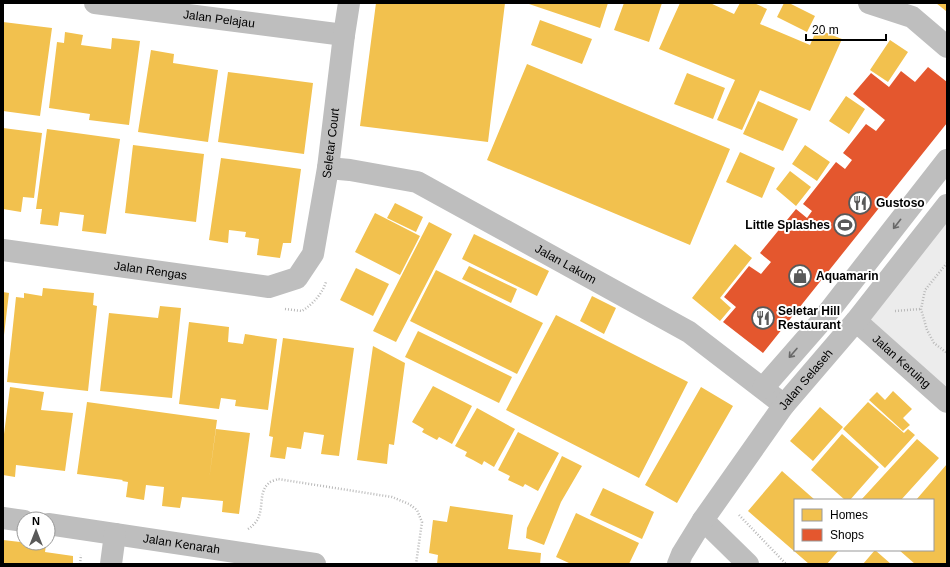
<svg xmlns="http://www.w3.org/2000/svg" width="950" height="567" viewBox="0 0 950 567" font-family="Arial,sans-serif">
	<rect width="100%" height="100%" fill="#fff"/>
	<!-- green -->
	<path fill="#ececec" d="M947 216V394L865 321Z"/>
	<!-- homes -->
	<path fill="#f2c14e" d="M376 3H505L488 142 360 126Z
		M526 3H608L600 28Z
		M624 3H662L649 42 614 30Z
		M680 3H710L734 14 740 3H754L767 9 760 24 810 45 817 29 842 39 810 111 760 90 742 130 717 120 735 80 659 49Z
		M784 3H789L815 16 807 32 777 17Z
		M936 3H947V10L946 11Z
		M540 20 592 39 582 64 531 45Z
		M3 22 52 28 40 116 3 111Z
		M65 32 83 35 81 45 111 49 112 38 140 41 129 125 89 120 90 114 49 108 57 42 64 43Z
		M890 40 908 52 888 82 870 70Z
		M151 50 174 54 173 63 218 70 208 142 138 132Z
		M527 64 730 149 690 245 487 160Z
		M228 72 313 83 304 154 218 142Z
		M687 73 725 88 713 119 674 104Z
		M846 96 865 109 849 134 829 121Z
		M758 101 798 119 783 151 743 134Z
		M3 128 42 133 34 198 23 197 21 212 3 209Z
		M47 129 120 139 106 234 82 231 84 215 60 212 58 226 40 224 42 209H36Z
		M133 145 204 154 196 222 125 213Z
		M805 145 830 162 817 181 792 164Z
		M740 152 775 168 762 198 726 182Z
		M221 158 301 169 291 243H283L280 258 257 255 259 239 245 237 246 232 229 230 228 243 209 240Z
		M790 171 811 187 796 206 776 189Z
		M395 203 423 217 416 232 387 218Z
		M375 213 420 236 400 275 355 252Z
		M429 222 452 234 396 342 373 331Z
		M474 234 549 271 537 296 462 259Z
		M735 244 752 258 720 298 731 308 720 321 692 298Z
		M469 266 517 289 511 303 462 279Z
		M356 268 389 284 373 316 340 300Z
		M436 270 543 323 517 374 410 321Z
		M43 288 94 293 93 305 97 306 88 391 7 382 16 297 24 298V293L42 296Z
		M3 292 9 293 4 335H3Z
		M592 296 616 308 604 334 580 321Z
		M160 306 181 308 172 398 100 391 109 313 158 318Z
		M556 315 688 382 639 478 506 410Z
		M189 322 229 327 228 342 243 344 245 334 277 339 268 410 235 406 236 400 221 398 219 409 179 404Z
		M418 331 512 377 499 403 405 357Z
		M283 338 354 348 339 456 321 454 324 435 304 432 301 449 287 447 285 459 270 457 273 437 269 436Z
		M373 346 405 363 394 445 389 444 387 464 357 460Z
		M433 386 472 406 452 444 439 437 437 440 422 432 424 429 412 422Z
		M10 387 44 392 41 410 73 413 65 471 16 465 15 477 3 475V442Z
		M701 387 733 406 677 503 645 485Z
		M893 391 912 409 903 418 910 425 903 431 869 400 877 392 885 400Z
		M87 402 217 420 209 480 216 429 250 433 239 514 222 512 223 501 182 497 180 508 162 506 164 487 146 485 144 500 126 497 128 482 122 481 123 480 77 474Z
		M868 402 904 433 908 429 915 435 885 468 843 429Z
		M820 407 843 427 813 461 790 441Z
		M477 408 515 429 494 467 484 461 482 465 473 460 465 456 467 452 455 446Z
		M518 432 559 453 538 491 525 484 523 487 508 480 510 476 498 470Z
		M842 434 879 467 850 500H845L811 470Z
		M917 439 939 458 901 500H861Z
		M562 456 582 466 561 502 544 545 526 538 527 528Z
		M947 464V564H915L899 550H933V500H916Z
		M782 471 815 500H795V550H839L827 564H809L748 511Z
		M603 488 654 512 642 539 590 515Z
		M450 506 513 515 508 549 541 553 540 564H437L438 555 429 553 433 520 447 522Z
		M576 513 639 543 629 564H571L556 557Z
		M3 540 46 545 45 552 73 556V564H3Z
		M875 550 891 564H863Z"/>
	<!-- shops -->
	<path fill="#e4572e" d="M928 67 947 82V123L763 353 723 322 736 307 724 297 749 266 761 274 771 262 760 253 796 209 807 218 812 211 803 204 836 162 845 169 852 160 843 153 866 124 876 131 885 120 853 94 871 73 889 87 901 71 915 82Z"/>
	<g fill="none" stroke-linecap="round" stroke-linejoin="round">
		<!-- path -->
		<path stroke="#b9b9b9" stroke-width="2.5" stroke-dasharray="1 2" stroke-linecap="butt" d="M947 263 925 290 921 309 927 330 934 343 947 353
			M285 309 302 311C313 304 322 294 326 282
			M895 311 921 309
			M739 515 786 564
			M248 529C269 516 255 495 269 483 271 481 276 480 278 479L392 497 409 504 417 510 422 522 416 564
			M80 564 81 555"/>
		<!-- minor -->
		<g stroke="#bebebe" stroke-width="22">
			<path id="s1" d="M95 3 344 35"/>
			<path d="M869 3 912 17 947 47"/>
			<path id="s2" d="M328 168 350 170 417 182 689 332 784 405"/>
			<path id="s3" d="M3 250 269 287 297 278 313 254 328 168 344 35 349 3"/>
			<path id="s4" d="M856 321 947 402"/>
			<path d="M763 388 819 324 947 160"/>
			<path d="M3 518 24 521"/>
			<path d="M703 520 748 564"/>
			<path id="s5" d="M48 524 315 564"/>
			<path d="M111 564 115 534"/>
			<path id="s6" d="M678 564 682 554 703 520 784 405 856 321 947 205"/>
		</g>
	</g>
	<!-- one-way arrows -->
	<defs><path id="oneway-shaft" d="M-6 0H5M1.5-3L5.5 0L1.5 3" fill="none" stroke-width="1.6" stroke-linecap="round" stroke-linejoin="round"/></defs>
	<g stroke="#686868">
		<use href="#oneway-shaft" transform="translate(897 224) rotate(128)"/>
		<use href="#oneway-shaft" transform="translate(793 353) rotate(131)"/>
	</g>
	<!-- icons -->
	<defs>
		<g id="restaurant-ring" transform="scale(1.15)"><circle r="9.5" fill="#fff" stroke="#595959" stroke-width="1.5"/><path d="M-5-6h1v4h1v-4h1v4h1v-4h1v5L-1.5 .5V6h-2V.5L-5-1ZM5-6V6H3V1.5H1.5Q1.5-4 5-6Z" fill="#595959"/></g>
		<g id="stadium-ring" transform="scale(1.15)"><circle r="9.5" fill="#fff" stroke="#595959" stroke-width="1.5"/><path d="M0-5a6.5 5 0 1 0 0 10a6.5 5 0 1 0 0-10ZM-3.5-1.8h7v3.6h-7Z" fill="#595959"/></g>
		<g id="shop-ring" transform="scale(1.15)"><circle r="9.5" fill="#fff" stroke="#595959" stroke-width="1.5"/><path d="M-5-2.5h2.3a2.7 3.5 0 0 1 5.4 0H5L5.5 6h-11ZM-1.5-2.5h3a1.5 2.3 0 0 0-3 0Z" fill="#595959"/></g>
	</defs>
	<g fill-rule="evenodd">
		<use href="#restaurant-ring" x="860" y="203"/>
		<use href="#stadium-ring" x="845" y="225"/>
		<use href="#shop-ring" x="800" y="276"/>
		<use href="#restaurant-ring" x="763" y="318"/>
	</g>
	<g text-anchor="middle" stroke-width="4" stroke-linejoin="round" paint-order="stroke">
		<!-- street labels -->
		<g font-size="12" fill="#000" stroke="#fff">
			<text dy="4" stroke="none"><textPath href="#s1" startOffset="125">Jalan Pelajau</textPath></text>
			<text dy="4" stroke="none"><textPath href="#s3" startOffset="439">Seletar Court</textPath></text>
			<text dy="4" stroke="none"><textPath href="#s2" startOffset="260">Jalan Lakum</textPath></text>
			<text dy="4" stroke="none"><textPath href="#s3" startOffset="149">Jalan Rengas</textPath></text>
			<text dy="4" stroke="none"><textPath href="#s4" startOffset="61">Jalan Keruing</textPath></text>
			<text dy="4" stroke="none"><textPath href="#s6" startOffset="225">Jalan Selaseh</textPath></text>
			<text dy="4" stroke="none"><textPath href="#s5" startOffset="135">Jalan Kenarah</textPath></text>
		</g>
		<!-- poi labels -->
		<g font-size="12" font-weight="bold" fill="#000" stroke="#fff" text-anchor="start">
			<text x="876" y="207">Gustoso</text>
			<text x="830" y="229" text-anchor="end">Little Splashes</text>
			<text x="816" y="280">Aquamarin</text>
			<text x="778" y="315">Seletar Hill<tspan x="778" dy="14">Restaurant</tspan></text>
		</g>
	</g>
	<!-- border -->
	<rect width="950" height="567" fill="none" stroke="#000000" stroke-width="8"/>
	<!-- legend -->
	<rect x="794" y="499" width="140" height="52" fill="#ffffff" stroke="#999999"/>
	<rect x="802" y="509" width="20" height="12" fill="#f2c14e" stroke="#999999"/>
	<text x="830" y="519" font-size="12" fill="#000000">Homes</text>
	<rect x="802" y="529" width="20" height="12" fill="#e4572e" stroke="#999999"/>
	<text x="830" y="539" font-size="12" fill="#000000">Shops</text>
	<!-- north arrow -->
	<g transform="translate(36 531)"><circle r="19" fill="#ffffff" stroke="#999999"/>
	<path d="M0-3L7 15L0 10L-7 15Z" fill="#595959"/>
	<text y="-6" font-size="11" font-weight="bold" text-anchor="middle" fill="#000000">N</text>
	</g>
	<!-- scale -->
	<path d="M806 34v6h80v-6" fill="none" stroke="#000000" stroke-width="2"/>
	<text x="812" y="34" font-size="12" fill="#000000" stroke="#ffffff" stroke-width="3" paint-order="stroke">20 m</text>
</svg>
